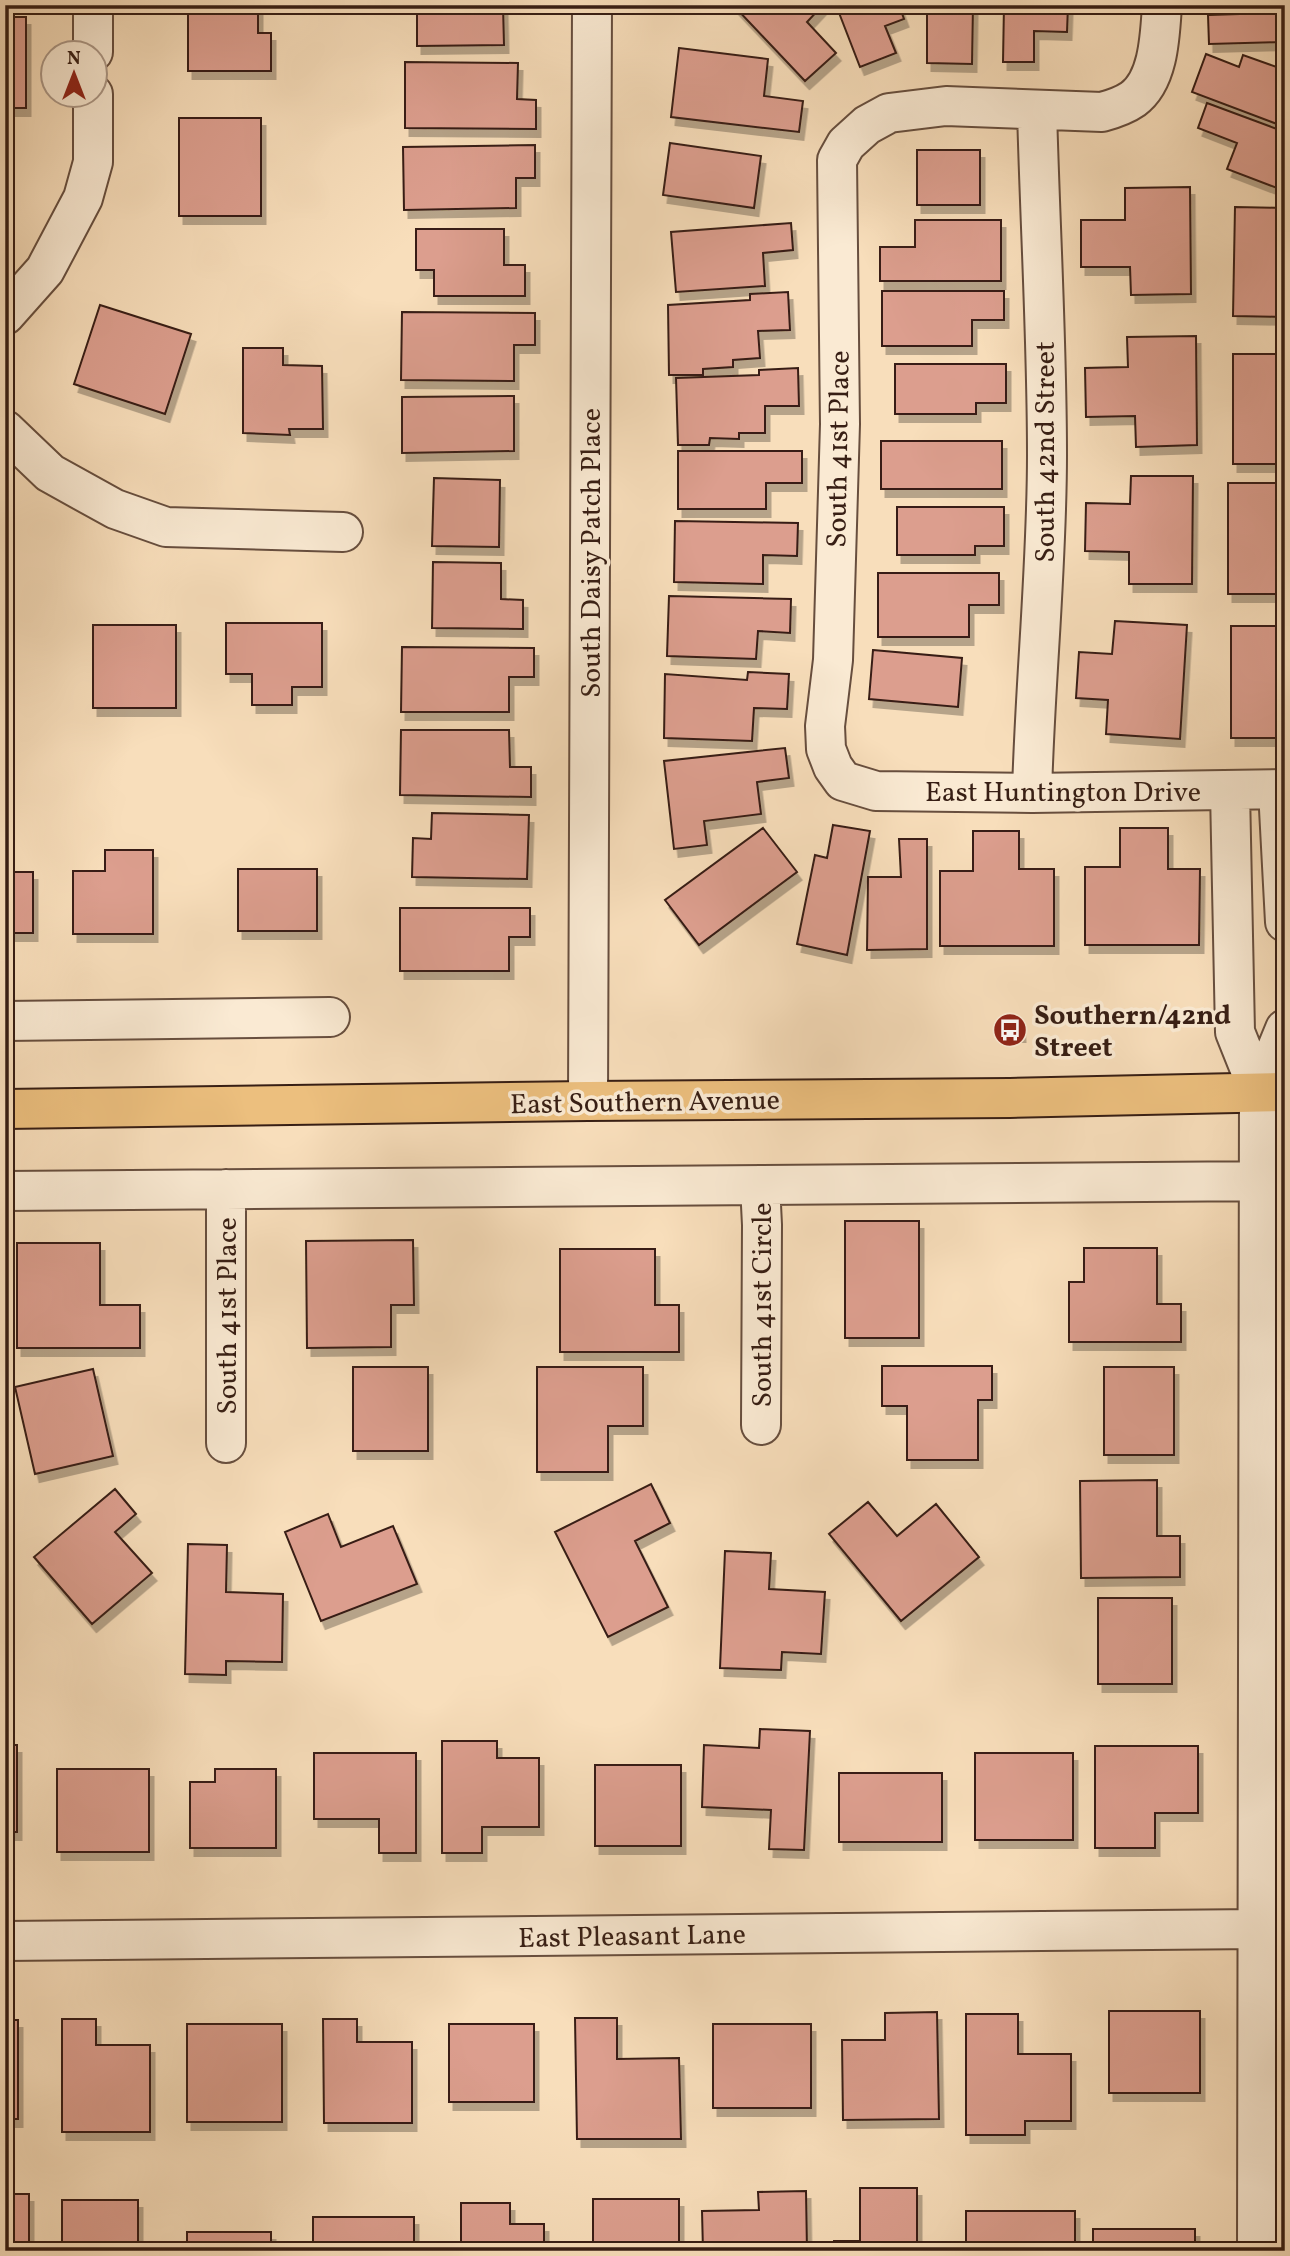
<svg xmlns="http://www.w3.org/2000/svg" width="1290" height="2256" viewBox="0 0 1290 2256" font-family="Vollkorn,serif">
	<defs>
		<filter id="shadow"><feDropShadow dx="4.5" dy="8" stdDeviation="0" flood-color="#0004"/></filter>
	</defs>
	<rect width="100%" height="100%" fill="#f8debb"/>
	<filter id="stains"><feTurbulence type="fractalNoise" baseFrequency=".00286" numOctaves="4"/><feColorMatrix values="0 0 0 0 .2 0 0 0 0 .09 0 0 0 0 .02 0 0 0 .5 -.17"/></filter>
	<radialGradient id="worn" r=".72"><stop offset=".6" stop-color="#630" stop-opacity="0"/><stop offset="1" stop-color="#630" stop-opacity=".3"/></radialGradient>
	<!-- building -->
	<path fill="#dc9e8e" stroke="#371e14" stroke-width="2" filter="url(#shadow)" d="M188 5H258V33H271V71H188Z
		M417 5 503 6 504 45 417 46Z
		M733 5H823L807 22 836 53 805 81Z
		M836 5H899L904 19 885 26 896 53 860 67Z
		M927 5H973L972 64 927 63Z
		M1004 5H1068L1067 32 1034 31V62H1003Z
		M1238 5H1285V42L1209 44 1208 15 1239 14Z
		M5 17H26V108H5Z
		M679 48 768 59 764 96 803 101 799 132 671 117Z
		M1206 54 1239 67 1243 55 1285 70V127L1192 92Z
		M405 62 518 63 517 99 536 100V129L405 128Z
		M1207 103 1285 132V191L1227 169 1237 143 1198 128Z
		M179 118H261V216H179Z
		M670 143 761 156 754 208 663 195Z
		M535 145V178H516V208L404 210 403 147Z
		M917 150H980V205H917Z
		M1190 187 1191 294 1131 295 1130 267H1081V220H1125V188Z
		M1235 207 1285 208V317L1233 316Z
		M915 220H1001V281H880V247H915Z
		M791 223 793 250 763 253 765 286 676 292 671 232Z
		M416 229H504V265H525V296H434V270H416Z
		M882 291H1004V320H972V346H882Z
		M788 292 790 330 758 331 760 358 733 360V367L703 369V375H669L668 305 750 300V294Z
		M100 305 191 334 165 414 74 384Z
		M402 312 535 313V345H514V381L401 380Z
		M1196 336 1197 445 1136 447 1135 416 1086 417 1085 368 1128 367 1127 337Z
		M243 348H283V365L322 366 323 429H289L290 435 243 433Z
		M1233 354H1285V464H1233Z
		M895 364H1006V403H976V414H895Z
		M798 368 799 406H765V433H739V439L710 438 709 445H678L676 378 759 375V370Z
		M514 396V451L402 453V397Z
		M881 441H1002V489H881Z
		M678 451H802V483H766V509H678Z
		M1131 476H1193L1192 584H1129V552L1085 551 1086 503 1130 504Z
		M434 478 500 480 499 547 432 546Z
		M1228 483H1285V594H1228Z
		M897 507H1004V546H975V555H897Z
		M675 521 798 523 797 556 763 555V584L674 582Z
		M433 562 501 563V599L523 600V629L432 628Z
		M878 573H999V605H969V637H878Z
		M669 596 791 599 790 633 758 631 756 659 667 656Z
		M1115 621 1187 625 1180 739 1106 734 1108 700 1076 698 1079 652 1112 654Z
		M226 623H322V687H292V705H252V674H226Z
		M93 625H176V708H93Z
		M1231 626H1285V738H1231Z
		M402 647 534 648V677H509V712H401Z
		M873 650 962 658 958 707 869 699Z
		M748 672 789 674 787 709 754 708 752 741 664 738 665 674 747 680Z
		M401 730H509L510 767H531V797L400 795Z
		M785 748 789 778 757 782 761 814 704 821 707 845 674 849 664 761Z
		M432 813 529 815 527 879 412 877 413 838 431 839Z
		M833 825 870 831 847 955 797 944 815 855 827 858Z
		M763 828 797 872 699 945 665 900Z
		M1120 828H1168V869H1200L1199 945H1085V867H1120Z
		M973 831H1019V869H1054V946H940V871H973Z
		M899 839H927V949L867 950 868 877H901Z
		M105 850H153V934H73V871H105Z
		M5 854 6 872H33V933H5Z
		M238 869H317V931H238Z
		M400 908H530V937H509V971H400Z
		M997 1024H1020L1021 1034H997Z
		M845 1221H919V1338H845Z
		M413 1240 414 1305H391V1347L307 1348 306 1241Z
		M17 1243H100V1305H140V1348H17Z
		M1084 1248H1157V1304H1181V1342H1069V1282H1084Z
		M560 1249H655V1305H679V1352H560Z
		M882 1366H992V1400H978V1460H907V1406H882Z
		M353 1367H428V1451H353Z
		M537 1367H643V1426H608V1472H537Z
		M1104 1367H1174V1455H1104Z
		M93 1369 113 1456 35 1474 15 1387Z
		M1157 1480V1536H1180V1577L1081 1578 1080 1481Z
		M651 1484 670 1523 635 1541 668 1607 608 1637 555 1532Z
		M115 1489 136 1514 115 1532 152 1573 92 1624 34 1557Z
		M868 1502 897 1536 936 1504 979 1557 901 1621 829 1534Z
		M328 1514 341 1547 393 1526 417 1584 321 1621 285 1532Z
		M188 1544 227 1545 226 1592 283 1594 282 1662 226 1661V1675L185 1674Z
		M725 1551 771 1553 769 1589 825 1592 821 1654 782 1652 781 1670 720 1668Z
		M1098 1598H1172V1684H1098Z
		M760 1729 810 1731 804 1850 769 1849 771 1810 702 1807 704 1745 759 1748Z
		M442 1741H497V1758H539V1827H482V1853H442Z
		M5 1745H17V1832H5Z
		M1095 1746H1198V1813H1155V1848H1095Z
		M314 1753H416V1853H379V1819H314Z
		M975 1753H1073V1840H975Z
		M595 1765H681V1846H595Z
		M57 1769H149V1852H57Z
		M215 1769H276V1848H190V1782H215Z
		M839 1773H942V1842H839Z
		M1109 2011H1200V2093H1109Z
		M937 2012 939 2119 843 2120 842 2040H885V2013Z
		M966 2014H1018V2054H1071V2121H1025V2135H966Z
		M575 2018H617V2059L679 2058 681 2139H577Z
		M62 2019H96V2045H150V2132H62Z
		M323 2019H357V2042H412V2123H324Z
		M5 2020H18V2119H5Z
		M187 2024H282V2122H187Z
		M449 2024H534V2102H449Z
		M713 2024H811V2108H713Z
		M860 2188H917V2251H834V2241H860Z
		M806 2191 807 2251H703L702 2211 759 2210 758 2192Z
		M5 2194H29V2251H5Z
		M593 2199H679V2251H593Z
		M62 2200H138V2251H62Z
		M461 2203H510V2224H544V2251H461Z
		M966 2211H1075V2251H966Z
		M313 2217H414V2251H313Z
		M1093 2229H1195V2251H1093Z
		M187 2232H271V2251H187Z"/>
	<g fill="none" stroke-linecap="round" stroke-linejoin="round">
		<!-- minor casing -->
		<g stroke="#674e3e" stroke-width="42">
			<path id="minor" d="M93 5V52
				M1162 5C1160 35 1159 80 1133 99 1123 106 1113 109 1102 112L946 106 889 113 867 125 846 144 837 160 840 424 833 660 825 726 826 749 833 767 843 781 876 791 1032 793 1285 789
				M5 315 45 270 83 198 93 162V94
				M5 430 50 473 115 509 166 527 343 532
				M1278 790 1285 922
				M1230 791 1235 1032 1259 1092
				M1032 793C1035 680 1047 568 1047 455 1047 340 1040 225 1037 110
				M5 1021 330 1017
				M588 1101 592 5
				M760 1185 762 1225 761 1425
				M5 1191 1285 1181
				M226 1443V1189
				M5 1941 1258 1929
				M1257 2251 1259 1092 1285 1029"/>
		</g>
		<!-- major casing -->
		<g stroke="#371e14" stroke-width="42">
			<path id="major" d="M5 1109 588 1101 1010 1098 1285 1092"/>
		</g>
		<!-- minor -->
		<use href="#minor" stroke="#faead3" stroke-width="38"/>
		<!-- major -->
		<use href="#major" stroke="#ecbf7e" stroke-width="38"/>
	</g>
	<!-- icons -->
	<defs>
		<g id="bus-disc" transform="scale(1.75)"><circle r="9.5" fill="#8f2418" stroke="#faead3"/><path d="M-5-6H5V4H4V6H2V4H-2V6H-4V4H-5ZM-3.5-4V0h7V-4ZM-3.5 1.2v1.5H-2V1.2ZM2 1.2v1.5H3.5V1.2Z" fill="#fff"/></g>
	</defs>
	<g fill-rule="evenodd">
		<use href="#bus-disc" x="1010" y="1030"/>
	</g>
	<g text-anchor="middle" stroke-width="7" stroke-linejoin="round" paint-order="stroke">
		<!-- street labels -->
		<g font-size="28" fill="#371e14" stroke="#faead3">
			<text transform="translate(837 449) rotate(-89)" y="10">South 41st Place</text>
			<text transform="translate(1044 452) rotate(-90)" y="10">South 42nd Street</text>
			<text transform="translate(590 553) rotate(-90)" y="10">South Daisy Patch Place</text>
			<text x="1063" y="801">East Huntington Drive</text>
			<text transform="translate(645 1101) rotate(-1)" y="10">East Southern Avenue</text>
			<text transform="translate(761 1305) rotate(-90)" y="10">South 41st Circle</text>
			<text transform="translate(226 1316) rotate(-90)" y="10">South 41st Place</text>
			<text transform="translate(632 1935) rotate(-1)" y="10">East Pleasant Lane</text>
		</g>
		<!-- poi labels -->
		<g font-size="28" font-weight="bold" fill="#371e14" stroke="#faead3" text-anchor="start">
			<text x="1034" y="1024">Southern/42nd<tspan x="1034" dy="32">Street</tspan></text>
		</g>
	</g>
	<!-- margin -->
	<rect width="1290" height="2256" fill="none" stroke="#f8debb" stroke-width="28"/>
	<rect x="7" y="7" width="1276" height="2242" fill="none" stroke="#371e14" stroke-width="3.5"/>
	<rect x="14" y="14" width="1262" height="2228" fill="none" stroke="#371e14" stroke-width="2"/>
	<!-- north arrow -->
	<g transform="translate(74 74)"><circle r="33" fill="#faead3" stroke="#ac9887" stroke-width="2"/>
	<path d="M0-5L12 26L0 18L-12 26Z" fill="#8f2418"/>
	<text y="-10" font-size="19" font-weight="bold" text-anchor="middle" fill="#371e14">N</text>
	</g>
	<rect width="100%" height="100%" filter="url(#stains)"/>
	<rect width="100%" height="100%" fill="url(#worn)"/>
</svg>
